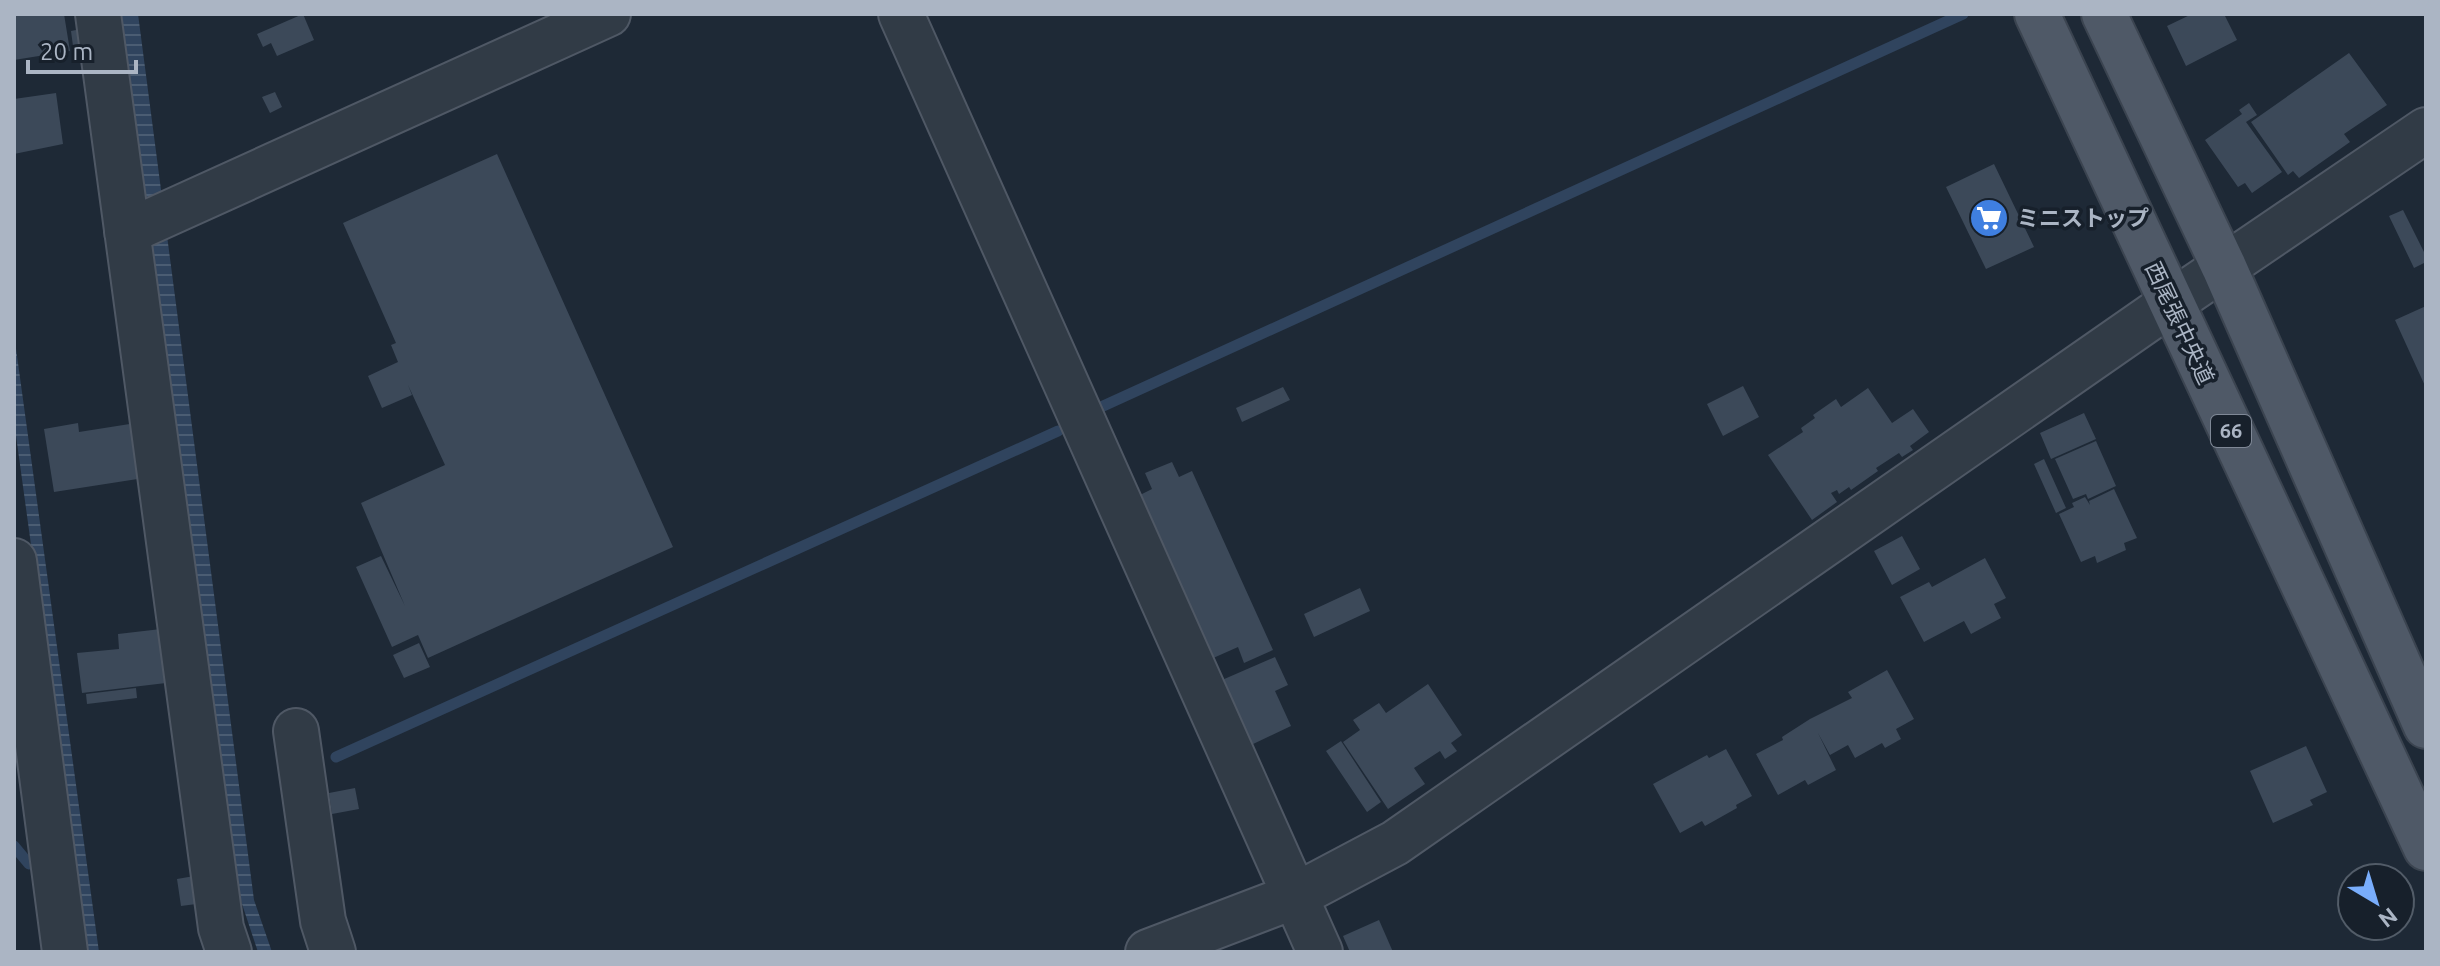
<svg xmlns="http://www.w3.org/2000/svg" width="2440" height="966" viewBox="0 0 2440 966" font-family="Ubuntu,'Noto Sans JP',sans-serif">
	<defs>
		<pattern id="water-rules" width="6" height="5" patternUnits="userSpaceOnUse" patternTransform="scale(2)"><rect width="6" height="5" fill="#30445e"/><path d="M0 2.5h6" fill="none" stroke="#4b5d73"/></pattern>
	</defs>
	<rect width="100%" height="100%" fill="#1e2936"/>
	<!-- water -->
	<path fill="url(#water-rules)" d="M120 14H138L254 900 272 952H258L241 901Z
		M14 334 99 952H87L14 421Z"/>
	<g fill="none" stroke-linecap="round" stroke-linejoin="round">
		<!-- stream -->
		<path stroke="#30445e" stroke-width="11" d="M1101 407 1963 14
			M336 757 1058 431
			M14 846 29 864"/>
	</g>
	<!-- building -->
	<path fill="#3c4959" d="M14 14H64L70 51 14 60Z
		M303 14 314 40 277 56 271 43 263 47 257 34Z
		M2192 14H2224L2237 40 2186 66 2167 26Z
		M81 29 83 44 73 46 71 31Z
		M2349 53 2387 105 2344 134 2350 142 2299 178 2293 171 2288 175 2251 122Z
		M275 92 282 107 270 113 262 97Z
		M56 93 63 144 14 154V99Z
		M2249 103 2257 115 2246 122 2282 172 2252 193 2245 183 2238 187 2205 140 2242 114 2239 110Z
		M497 154 673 547 428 658 418 635 392 647 356 567 381 556 405 606 361 503 445 465 408 385 412 395 382 408 368 376 398 362 391 345 396 343 343 223Z
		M1994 164 2034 247 1986 269 1946 187Z
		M2403 210 2426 256V262L2414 268 2389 216Z
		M2426 306V388L2395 320Z
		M1743 386 1759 417 1723 436 1707 404Z
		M1283 387 1290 400 1242 422 1236 408Z
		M1868 388 1892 423 1913 409 1929 432 1910 446 1913 450 1902 457 1899 453 1876 468 1878 471 1851 490 1849 487 1839 494 1837 490 1831 493 1837 502 1812 520 1768 455 1803 432 1801 428 1815 418 1813 415 1836 399 1841 407Z
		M2084 413 2096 439 2051 459 2040 433Z
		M78 423 79 432 136 423 144 478 54 492 44 429Z
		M2096 441 2116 486 2088 499 2086 494 2073 499 2055 459Z
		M2044 459 2066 508 2056 513 2034 464Z
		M1172 462 1179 477 1192 471 1273 650 1244 663 1238 647 1211 659 1138 496 1152 489 1145 473Z
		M2114 489 2137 538 2124 543 2126 550 2097 563 2095 556 2081 562 2059 514 2074 507 2072 503 2085 497 2090 505 2089 501Z
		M1902 536 1920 569 1892 585 1874 551Z
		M1985 558 2006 598 1994 604 2001 618 1971 634 1964 621 1924 642 1900 597 1929 582 1932 587Z
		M1360 588 1370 611 1314 637 1304 614Z
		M161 629 166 683 82 693 77 653 119 649 118 634Z
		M419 643 430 667 404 678 393 655Z
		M1275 657 1288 685 1275 691 1291 726 1251 745 1222 680Z
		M1887 670 1914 719 1896 729 1901 739 1885 748 1882 743 1855 758 1848 745 1830 755 1818 733 1836 770 1808 785 1805 780 1778 795 1756 754 1783 740 1782 737 1810 719 1852 698 1848 692Z
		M1428 684 1462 735 1451 743 1457 751 1445 759 1440 751 1414 768 1425 784 1388 809 1343 742 1360 730 1353 720 1379 703 1386 713Z
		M136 688 137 698 87 704 86 694Z
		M1341 741 1381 802 1367 812 1326 751Z
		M2306 746 2327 792 2310 800 2313 805 2273 823 2250 771Z
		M1726 749 1752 796 1736 805 1737 808 1705 826 1702 821 1680 833 1653 784 1707 755 1709 758Z
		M355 788 359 809 332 814 329 793Z
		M200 875 204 903 181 906 177 879Z
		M1379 920 1393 952H1350L1343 936Z"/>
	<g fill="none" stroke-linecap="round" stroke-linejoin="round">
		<!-- minor casing -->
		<g stroke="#4f5865" stroke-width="48">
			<path id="minor" d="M98 14 221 928 229 952
				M901 14 1320 952
				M127 232 608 14
				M14 561 65 952
				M296 731 323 921 333 952
				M1148 952 1295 896 1395 843 2171 303 2426 130"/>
		</g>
		<!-- major casing -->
		<g stroke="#3b4450" stroke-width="48">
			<path id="major" d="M2037 14 2426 848
				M2104 14 2224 267 2426 726"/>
		</g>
		<!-- minor -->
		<use href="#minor" stroke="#313b46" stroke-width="44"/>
		<!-- major -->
		<use href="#major" stroke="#4f5967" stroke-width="44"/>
	</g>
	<!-- icons -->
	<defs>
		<g id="supermarket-disc" transform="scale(2)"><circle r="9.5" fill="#3f7fe0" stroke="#17202b"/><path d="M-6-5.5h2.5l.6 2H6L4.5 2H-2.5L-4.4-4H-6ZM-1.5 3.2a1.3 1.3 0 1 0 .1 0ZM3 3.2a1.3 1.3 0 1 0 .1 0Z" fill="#fff"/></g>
	</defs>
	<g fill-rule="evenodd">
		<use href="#supermarket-disc" x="1989" y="218"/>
	</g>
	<g text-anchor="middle" stroke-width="7" stroke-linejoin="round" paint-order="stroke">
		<!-- shield labels -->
		<rect fill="#17202b" stroke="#7f8896" stroke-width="2" x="2211" y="415" width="40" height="32" rx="6"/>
		<g font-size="20" font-weight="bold" fill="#abb5c4">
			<text x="2231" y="438">66</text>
		</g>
		<!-- poi labels -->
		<g font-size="22" font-weight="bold" fill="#abb5c4" stroke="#17202b" text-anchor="start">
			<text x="2017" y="226">ミニストップ</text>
		</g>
		<!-- street labels -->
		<g font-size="22" fill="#abb5c4" stroke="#17202b">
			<text transform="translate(2180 323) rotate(65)" y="8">西尾張中央道</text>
		</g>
	</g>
	<!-- border -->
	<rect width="2440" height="966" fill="none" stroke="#abb5c4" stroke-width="32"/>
	<!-- north arrow -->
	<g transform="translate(2376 902) rotate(142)"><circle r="38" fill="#17202b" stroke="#525c68" stroke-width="2"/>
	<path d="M0-6L14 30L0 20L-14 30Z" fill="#79adfb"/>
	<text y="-12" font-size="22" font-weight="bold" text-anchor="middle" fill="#abb5c4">N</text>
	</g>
	<!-- scale -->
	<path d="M28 60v12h108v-12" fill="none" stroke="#abb5c4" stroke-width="4"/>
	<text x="40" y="60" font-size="24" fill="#abb5c4" stroke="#17202b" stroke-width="6" paint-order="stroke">20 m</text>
</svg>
